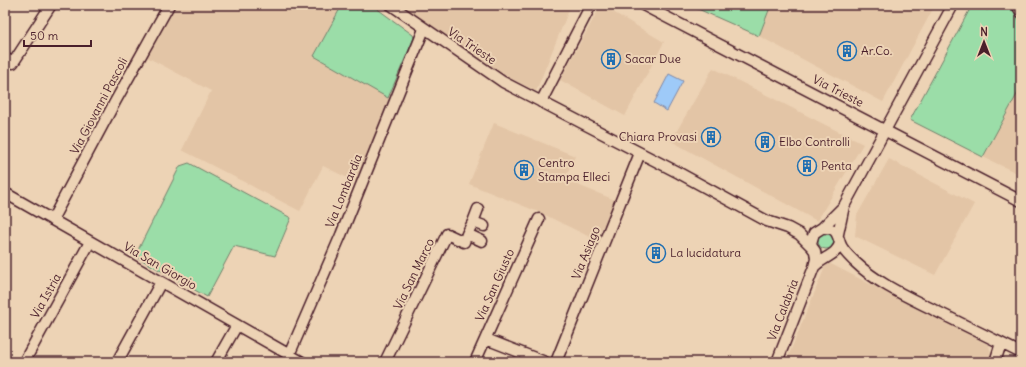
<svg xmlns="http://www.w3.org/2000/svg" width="1026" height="367" viewBox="0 0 1026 367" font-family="Delius,sans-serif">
	<rect width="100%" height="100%" fill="#edd3b5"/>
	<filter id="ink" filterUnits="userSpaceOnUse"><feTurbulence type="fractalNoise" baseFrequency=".025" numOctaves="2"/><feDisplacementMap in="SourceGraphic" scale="8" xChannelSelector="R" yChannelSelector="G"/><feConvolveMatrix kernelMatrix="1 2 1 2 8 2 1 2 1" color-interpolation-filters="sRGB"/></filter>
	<g filter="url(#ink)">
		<!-- built -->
		<path fill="#e3c5a6" d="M171 5H342L314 56 393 100 360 184 323 166 300 211 182 150 211 91 143 55Z
			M397 5H571L536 91 494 70Z
			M601 5 664 42 625 116 560 80Z
			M771 5H935L883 102 759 36Z
			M713 68 863 144 817 221 671 141Z
			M1021 87V175L983 157Z
			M494 123 575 156 565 180 620 202 594 239 541 213 469 184Z
			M889 159 974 204 935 275 855 236 857 215Z
			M827 262 989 345 991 355 988 362H786Z"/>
		<!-- green -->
		<path fill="#9bdda8" stroke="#727e6a" d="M342 5H372L413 35 414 38 388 98 314 56Z
			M689 5H771L759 36Z
			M993 5H1011L1021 24V87L983 157 910 120 971 7 988 10Z
			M189 163 291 218 275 256 234 246 207 297 135 256 180 166Z
			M818 241a8 8 0 1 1 16 0a8 8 0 1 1-16 0Z"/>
		<!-- water -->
		<path fill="#9ecaf8" stroke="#7c86a6" d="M669 74 683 81 667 111 654 103Z"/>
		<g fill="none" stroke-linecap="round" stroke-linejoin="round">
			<!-- minor casing -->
			<g stroke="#4a1f2b" stroke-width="13">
				<path id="minor" d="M391 5 503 82 679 173 767 221 788 228 799 234 812 247 815 251 816 259 814 267 777 362
					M643 5 1021 201
					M1017 5 1021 12
					M5 58 13 63 51 5
					M541 102 591 5
					M5 193 302 362
					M52 220 115 102 169 5
					M473 222 478 209
					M822 228C835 227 837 232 840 243 842 250 850 257 855 262 878 284 908 297 936 311 964 325 993 339 1021 353
					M467 234 473 222 484 226
					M838 234 844 206
					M812 247 811 243 814 233 822 228 844 206 953 5
					M814 267C822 257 837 256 840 243
					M486 339 545 362
					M24 362 90 242
					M117 362 161 282
					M216 362 237 325
					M286 362 341 235 424 29
					M385 362 447 234 464 242 467 234 482 241
					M475 362 539 219
					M556 362 640 153
					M995 362 1001 343"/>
			</g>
			<!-- minor -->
			<use href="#minor" stroke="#edd3b5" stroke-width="10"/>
		</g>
	</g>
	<!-- icons -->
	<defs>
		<g id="building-ring" transform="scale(1)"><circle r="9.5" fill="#edd3b5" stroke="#1f6fb2" stroke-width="1.5"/><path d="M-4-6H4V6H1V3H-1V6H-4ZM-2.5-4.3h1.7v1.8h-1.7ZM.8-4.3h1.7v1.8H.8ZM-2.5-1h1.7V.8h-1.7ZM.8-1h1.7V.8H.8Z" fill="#1f6fb2"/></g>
	</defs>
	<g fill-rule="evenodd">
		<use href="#building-ring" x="847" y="51"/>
		<use href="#building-ring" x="611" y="59"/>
		<use href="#building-ring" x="711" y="137"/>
		<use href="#building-ring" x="765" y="142"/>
		<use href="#building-ring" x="807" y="166"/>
		<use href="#building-ring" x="524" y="170"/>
		<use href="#building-ring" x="656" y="253"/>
	</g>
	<g text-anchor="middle" stroke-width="4" stroke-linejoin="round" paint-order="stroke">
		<!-- street labels -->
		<g font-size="12" fill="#4a1f2b" stroke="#edd3b5">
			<text transform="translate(472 46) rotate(34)" y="4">Via Trieste</text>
			<text transform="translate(838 91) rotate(27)" y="4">Via Trieste</text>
			<text transform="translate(99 106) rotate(-62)" y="4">Via Giovanni Pascoli</text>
			<text transform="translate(344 191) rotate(-68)" y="4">Via Lombardia</text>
			<text transform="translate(586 253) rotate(-68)" y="4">Via Asiago</text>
			<text transform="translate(160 266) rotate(30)" y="4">Via San Giorgio</text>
			<text transform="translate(414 274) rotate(-64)" y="4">Via San Marco</text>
			<text transform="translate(495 285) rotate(-66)" y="4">Via San Giusto</text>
			<text transform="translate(46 296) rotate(-61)" y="4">Via Istria</text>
			<text transform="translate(783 310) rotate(-69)" y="4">Via Calabria</text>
		</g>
		<!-- poi labels -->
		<g font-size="12" fill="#4a1f2b" stroke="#edd3b5" text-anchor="start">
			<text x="861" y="55">Ar.Co.</text>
			<text x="625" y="63">Sacar Due</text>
			<text x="697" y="141" text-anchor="end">Chiara Provasi</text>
			<text x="779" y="146">Elbo Controlli</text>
			<text x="538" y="167">Centro<tspan x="538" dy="14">Stampa Elleci</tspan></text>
			<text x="821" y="170">Penta</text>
			<text x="670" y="257">La lucidatura</text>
		</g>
	</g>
	<!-- margin -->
	<rect width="1026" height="367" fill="none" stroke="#edd3b5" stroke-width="20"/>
	<rect x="10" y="10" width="1006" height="347" fill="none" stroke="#4a1f2b" stroke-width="1.5" filter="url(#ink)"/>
	<!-- north arrow -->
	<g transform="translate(984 42)" stroke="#edd3b5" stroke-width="3" paint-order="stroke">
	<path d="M0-3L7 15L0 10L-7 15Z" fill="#4a1f2b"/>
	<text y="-6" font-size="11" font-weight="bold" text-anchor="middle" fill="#4a1f2b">N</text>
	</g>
	<!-- scale -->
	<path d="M24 40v6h67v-6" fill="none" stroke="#4a1f2b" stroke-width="2"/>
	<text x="30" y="40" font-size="12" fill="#4a1f2b" stroke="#edd3b5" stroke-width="3" paint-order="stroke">50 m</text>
</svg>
